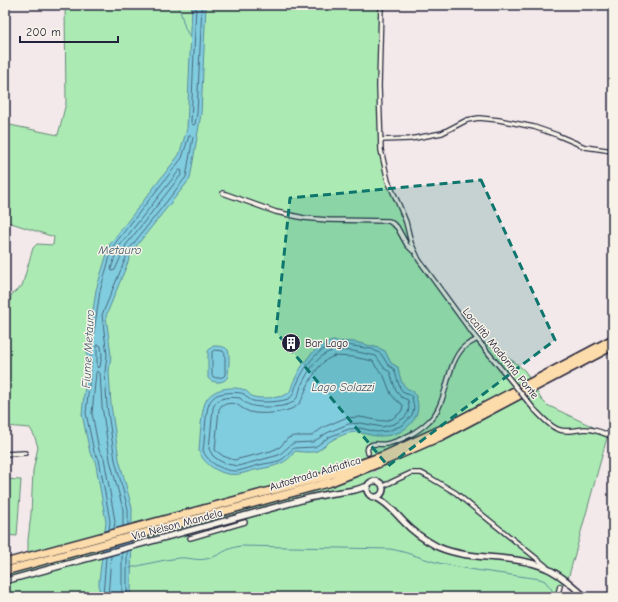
<svg xmlns="http://www.w3.org/2000/svg" width="618" height="602" viewBox="0 0 618 602" font-family="'Comic Neue',sans-serif">
	<rect width="100%" height="100%" fill="#f3e9ea"/>
	<filter id="ink" filterUnits="userSpaceOnUse"><feTurbulence type="fractalNoise" baseFrequency=".025" numOctaves="2"/><feDisplacementMap in="SourceGraphic" scale="8" xChannelSelector="R" yChannelSelector="G"/><feConvolveMatrix kernelMatrix="1 2 1 2 8 2 1 2 1" color-interpolation-filters="sRGB"/></filter>
	<g filter="url(#ink)">
		<!-- green -->
		<path fill="#abebb3" stroke="#668677" d="M65 5H381L379 78 381 160 399 203 416 256 476 337 495 350 516 363 525 371 541 399 547 405 608 434 568 579 560 589 558 597H5V570L28 562V540L31 514 33 471 38 447 34 435 30 428 5 426V334L11 295 22 286 33 248 37 244 53 245 54 237 5 221V144L10 125 58 135 66 103Z
			M5 479 21 480 17 536 5 535Z"/>
		<!-- water -->
		<path fill="#80cddf" stroke="#5a899d" d="M192 5H206L201 114 190 179 133 250 106 316 111 355 109 372 111 405 119 459 132 508 131 597H99V581L106 522 95 460 90 453 82 414 87 366V352L96 290 110 244 179 155 187 129Z
			M333 341 355 342 379 348 385 351 391 363 398 367C400 377 401 388 413 391 428 414 406 436 382 436 370 437 361 430 349 433 342 435 335 438 329 442 325 445 321 449 317 451 310 453 302 452 295 451 287 464 275 466 260 469 253 470 246 473 239 474 224 477 204 466 199 451 200 439 201 412 205 403 210 389 229 386 242 389 248 390 249 396 254 397 260 399 282 398 287 394 292 391 291 385 294 381 302 364 313 346 333 341Z
			M213 346C218 346 225 346 228 350 230 353 229 375 227 378 223 384 211 383 208 378V351Z"/>
		<g fill="none" stroke-linecap="round" stroke-linejoin="round">
			<!-- shore -->
			<path stroke="#48667d" stroke-width="1" d="M196 5 191 123 193 125 195 124 197 114 202 5
				M180 170 182 171 181 175 126 245 115 270 112 271 111 269 118 248Z
				M99 345 101 346 102 355 100 367 98 368 97 367V346Z
				M333 345H347L372 349 381 354 388 365 394 369 400 388 404 393 410 395 412 397 414 408 412 415 403 425 388 431 377 432 360 428 349 429 329 437 315 447 294 448C289 451 287 457 281 460 274 463 267 463 259 465 252 467 246 469 238 471 225 472 207 463 203 450 205 439 205 413 209 404 210 401 213 397 217 395 221 393 239 391 244 394 247 397 249 400 253 401 261 403 284 402 290 398 295 394 294 389 297 384 304 368 315 350 333 345Z
				M215 350 223 351 225 354V375L223 377 216 378 212 376V352Z
				M334 350 353 351 376 356 385 369 390 372 396 391 401 397 408 400 409 408 408 413 404 418 394 424 382 427 361 423 348 424 327 433 313 442 293 443 279 455 238 466 227 464 220 461 213 456 209 449 213 408C217 396 230 397 240 398 247 406 255 407 265 407 274 407 286 407 293 402 299 397 299 392 301 386 308 371 318 354 334 350Z
				M335 356 353 357 373 361 376 367 384 376 391 394 396 400 403 405 402 410 400 413 392 419 382 421 360 417 345 418 324 427 311 436H294L288 438 280 447 271 451 234 460 223 456 215 450 219 409 222 405C239 400 236 407 250 412 260 415 286 413 295 407 303 402 303 395 307 387 313 375 321 359 335 356Z
				M114 529 115 521 104 458 99 450 92 413 96 373 97 371 100 373 102 406 110 460 123 509V526
				M109 530 110 521 99 459 94 452 86 413 91 367V352L100 291 113 246 182 158 189 136 191 135 193 137 186 177 130 248 102 315 107 355 105 372 107 406 115 460 128 509V525
				M103 597 106 557
				M108 597 111 556
				M122 597V553
				M127 597V551"/>
			<!-- stream -->
			<path stroke="#5a899d" stroke-width="1" d="M180 5 179 7 185 28 190 38
				M130 568C146 564 162 560 179 558 188 557 197 561 206 559 219 557 225 548 241 546L390 549C408 552 425 560 443 564 475 571 507 574 540 579L545 581 555 594"/>
			<!-- street-tunnel -->
			<path stroke="#c9c1c7" stroke-width="3.5" stroke-dasharray="3.5 2" stroke-linecap="butt" d="M368 453 375 472"/>
			<!-- street casing -->
			<g stroke="#22223b" stroke-width="6">
				<path id="street" d="M381 5 379 86 381 150 388 181 399 205 406 222 411 243 419 260 473 334 508 377
					M381 140 410 139 442 133 467 120 479 118 499 120 534 127 557 135 585 147 613 151
					M223 193 276 212 304 218 328 220 389 221 397 227 407 245 413 251
					M533 408C540 415 548 425 557 429 566 433 576 430 585 429 595 429 604 433 613 437
					M368 453C367 449 367 447 371 445 375 443 381 445 386 444 401 441 418 432 429 421 448 404 445 368 462 349 466 344 472 343 477 339
					M5 454 25 453
					M383 486 411 473H421L429 477 456 493 469 504 546 566
					M190 538 245 522
					M557 597 560 586"/>
			</g>
			<!-- secondary casing -->
			<g stroke="#22223b" stroke-width="8">
				<path id="secondary" d="M367 489a8 8 0 1 1 16 0a8 8 0 1 1-16 0Z
					M377 498C388 503 395 513 404 522 414 533 425 540 438 547 473 562 511 553 546 568 561 575 573 586 585 597
					M5 581 309 498 328 494 355 490 368 486"/>
			</g>
			<!-- highway casing -->
			<g stroke="#22223b" stroke-width="10">
				<path id="highway" d="M5 563 329 475 385 455 442 429 613 339
					M5 571 331 482 387 460 442 436 613 346"/>
			</g>
			<!-- street -->
			<use href="#street" stroke="#f7f3e8" stroke-width="3.5"/>
			<!-- secondary -->
			<use href="#secondary" stroke="#f7f3e8" stroke-width="5"/>
			<!-- highway -->
			<use href="#highway" stroke="#fddcac" stroke-width="7"/>
			<!-- street-bridge casing -->
			<g stroke="#22223b" stroke-width="6" stroke-linecap="butt">
				<path id="street-bridge" d="M508 377 533 408"/>
			</g>
			<!-- street-bridge -->
			<use href="#street-bridge" stroke="#f7f3e8" stroke-width="3.5"/>
		</g>
	</g>
	<!-- marked area -->
	<path fill="#0f766e" fill-opacity="0.2" stroke="#0f766e" stroke-width="3" stroke-dasharray="8 5" stroke-linejoin="round" d="M481 180 555 340 388 466 276 332 290 198Z"/>
	<!-- icons -->
	<defs>
		<g id="building-disc" transform="scale(1)"><circle r="9.5" fill="#22223b" stroke="#f7f3e8"/><path d="M-4-6H4V6H1V3H-1V6H-4ZM-2.5-4.3h1.7v1.8h-1.7ZM.8-4.3h1.7v1.8H.8ZM-2.5-1h1.7V.8h-1.7ZM.8-1h1.7V.8H.8Z" fill="#fff"/></g>
	</defs>
	<g fill-rule="evenodd">
		<use href="#building-disc" x="291" y="343"/>
	</g>
	<g text-anchor="middle" stroke-width="3" stroke-linejoin="round" paint-order="stroke">
		<!-- poi labels -->
		<g font-size="11" fill="#22223b" stroke="#f7f3e8" text-anchor="start">
			<text x="305" y="347">Bar Lago</text>
		</g>
		<!-- street labels -->
		<g font-size="11" fill="#22223b" stroke="#f7f3e8">
			<text transform="translate(501 353) rotate(51)" y="4">Località Madonna Ponte</text>
			<text transform="translate(315 473) rotate(-17)" y="4">Autostrada Adriatica</text>
			<text transform="translate(177 524) rotate(-15)" y="4">Via Nelson Mandela</text>
		</g>
		<!-- water labels -->
		<g font-size="12" font-style="italic" fill="#3e556c" stroke="#f7f3e8">
			<text x="120" y="254">Metauro</text>
			<text transform="translate(88 349) rotate(-87)" y="4">Fiume Metauro</text>
			<text x="343" y="391">Lago Solazzi</text>
		</g>
	</g>
	<!-- margin -->
	<rect width="618" height="602" fill="none" stroke="#f7f3e8" stroke-width="20"/>
	<rect x="10" y="10" width="598" height="582" fill="none" stroke="#22223b" stroke-width="1.5" filter="url(#ink)"/>
	<!-- scale -->
	<path d="M20 36v6h98v-6" fill="none" stroke="#22223b" stroke-width="2"/>
	<text x="26" y="36" font-size="12" fill="#22223b" stroke="#f7f3e8" stroke-width="3" paint-order="stroke">200 m</text>
</svg>
